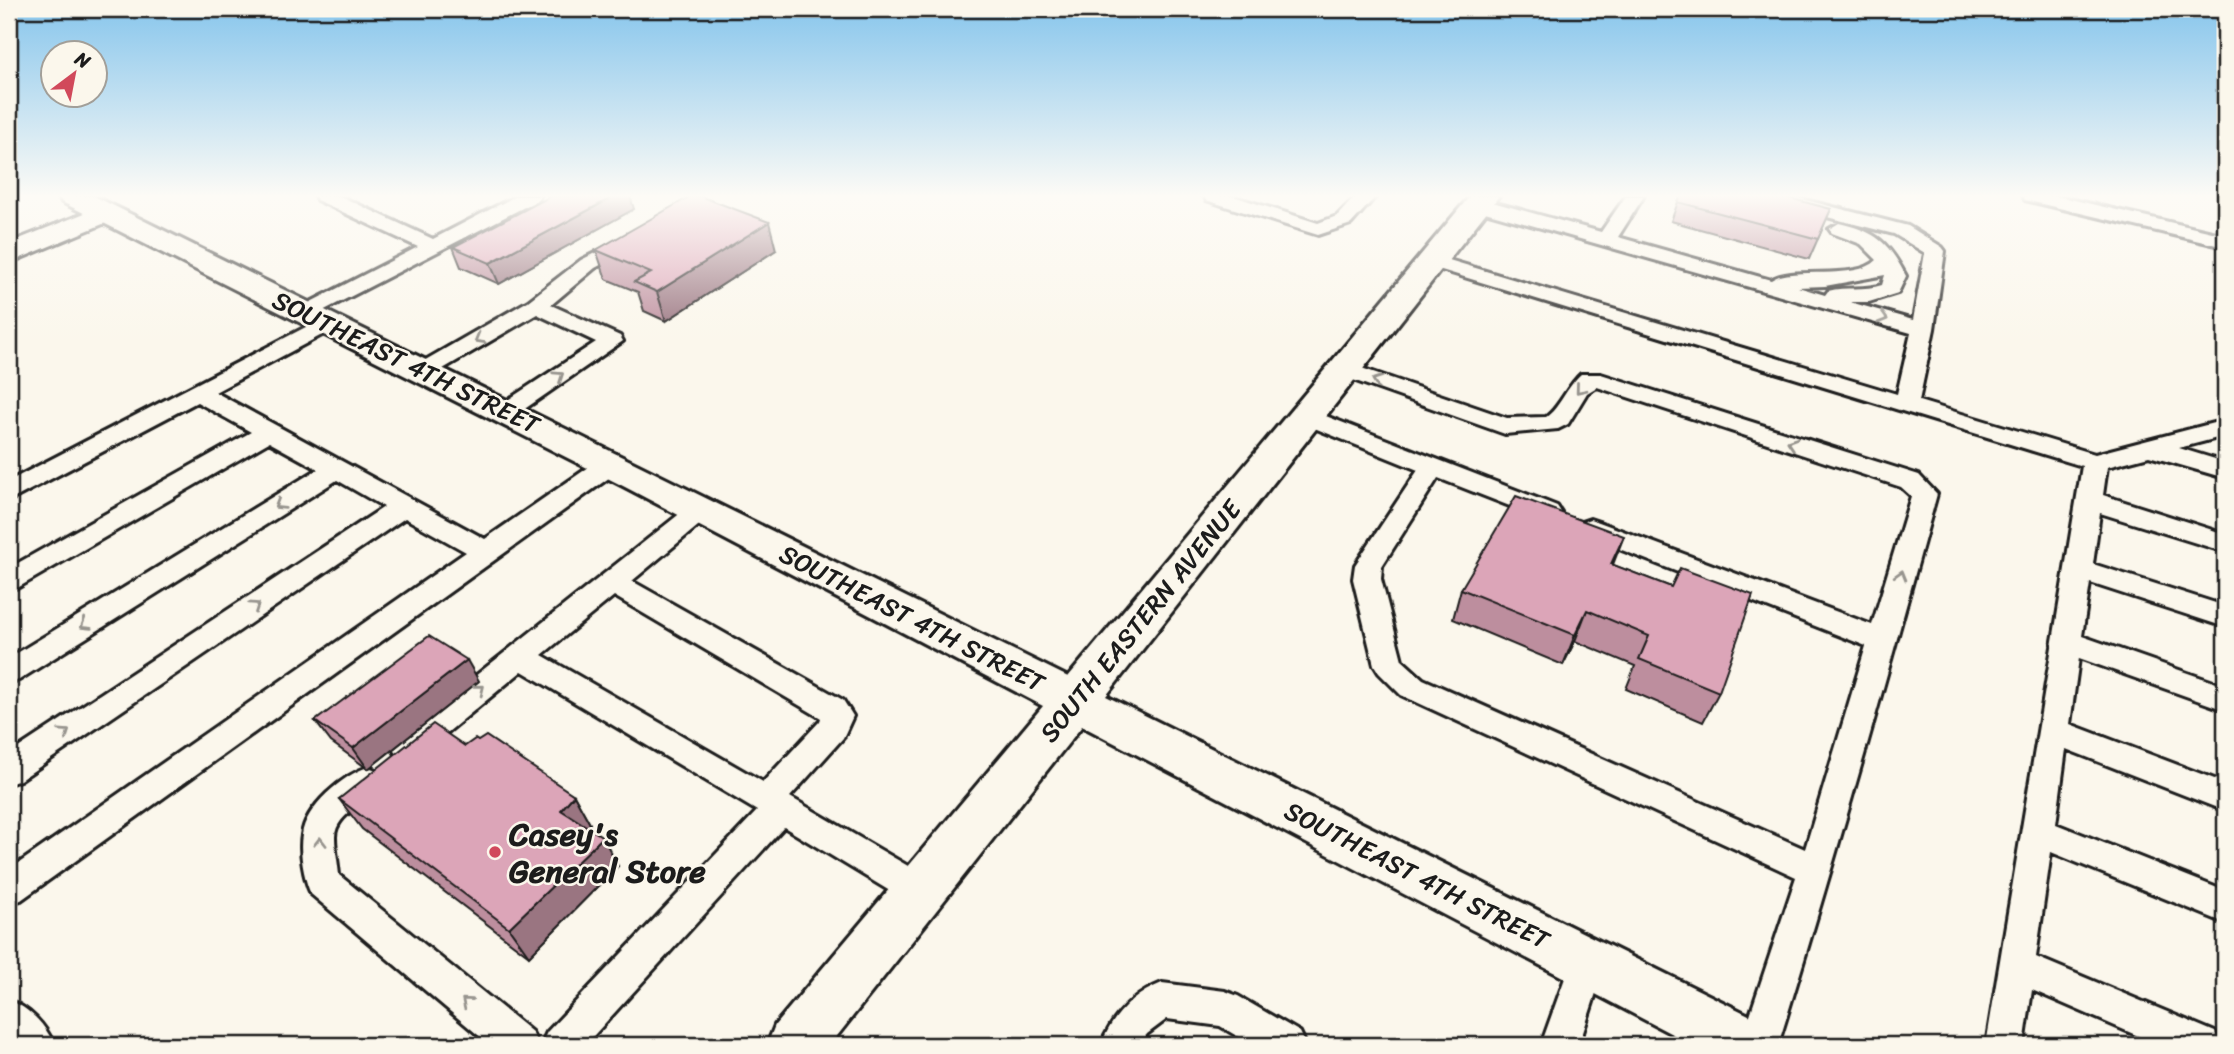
<svg xmlns="http://www.w3.org/2000/svg" width="2234" height="1054" viewBox="0 0 2234 1054" font-family="Sriracha,sans-serif">
	<rect width="100%" height="100%" fill="#fbf7ec"/>
	<filter id="ink" filterUnits="userSpaceOnUse"><feTurbulence type="fractalNoise" baseFrequency=".0143" numOctaves="2"/><feDisplacementMap in="SourceGraphic" scale="14" xChannelSelector="R" yChannelSelector="G"/><feConvolveMatrix kernelMatrix="1 2 1 2 8 2 1 2 1" color-interpolation-filters="sRGB"/></filter>
	<g filter="url(#ink)">
		<g fill="none" stroke-linecap="round" stroke-linejoin="round">
			<!-- lane casing -->
			<g stroke="#1c1c1c" stroke-width="6">
				<path id="lane" d="M315 196H340L433 239 516 196H540L538 200 307 319 299 318 296 313 299 308 418 247 317 200Z
					M1204 196H1233L1318 223 1337 216 1356 196H1376L1351 224 1318 235 1206 200Z
					M1626 196H1644L1618 237 1771 280C1793 265 1855 282 1877 260L1861 244 1832 233 1829 229 1839 223C1877 232 1888 242 1906 276L1898 293 1869 302H1850L1913 320 1925 253 1894 234 1760 200 1758 196H1790L1908 226 1942 247 1945 251 1934 329 1919 401 2095 454 2225 420V436L2179 448 2225 462V478L2149 456 2107 467 2103 495 2225 534V552L2100 513 2093 564 2225 606V627L2090 583 2082 636 2225 686V710L2079 658 2070 724 2225 783V811L2066 749 2056 824 2225 891V923L2051 852 2036 957 2215 1032 2221 1045H2159L2032 990 2024 1045H1986L2082 466 1425 265 1422 261 1425 257H1439L1897 394 1911 333 1471 208 1468 204 1478 198 1601 232ZM1885 275 1882 285C1864 291 1846 286 1828 291L1825 295 1798 287 1825 286Z
					M2023 196H2057L2225 235V247L2025 200Z
					M631 235 638 237 641 241 638 245 595 268 551 305 620 336 623 341 513 417 505 419 497 417 493 412 497 407 596 342 537 314 431 376H415L412 371 415 366 528 301 581 260Z
					M327 316 335 318 338 323 335 328 215 392 485 539 602 458 611 456 620 458 623 464 620 470 21 900 9 904V870L466 552 405 518 20 780 9 784V754L384 507 337 480 19 680 9 683V658L318 469 269 442 19 587 9 590V568L251 432 197 402 9 501V481Z
					M1344 362 1507 418 1546 417C1558 410 1568 385 1581 374H1601L1919 475 1937 494C1886 679 1835 862 1778 1045H1740L1796 877 1401 695 1379 673 1374 665 1353 579 1355 565 1418 470 1297 421 1293 416 1297 411 1305 409 1313 411 1557 506 1561 512 1557 518 1548 521 1438 478 1382 566 1381 579 1402 660 1423 679 1805 849 1866 646 1581 534 1577 528 1581 522 1590 519 1599 522 1872 625 1911 496 1901 487 1597 387 1587 393 1568 424 1558 429 1505 434 1336 374 1333 369 1336 364Z
					M701 501 710 504 714 510 710 516 632 581 843 700 853 716 843 738 790 797 932 880 937 891 932 902 920 907 908 902 784 827 585 1045H541L547 1032 757 811 522 671 419 756 408 760 397 756 392 747 397 738 692 504ZM614 596 821 718 820 721 763 782 542 655Z
					M368 767 379 771 384 780C374 801 335 812 335 837 335 849 338 863 339 875L532 1032 538 1045H490L311 894C304 879 299 852 302 835 305 807 343 775 368 767Z
					M1588 945 1601 950 1606 962 1579 1045H1541L1575 950Z
					M1162 983 1225 991 1238 996 1300 1032 1306 1045H1252L1220 1026 1167 1019 1147 1034 1141 1045H1101C1113 1015 1132 995 1162 983Z
					M9 1000C29 1008 46 1025 54 1045H9Z"/>
			</g>
			<!-- street casing -->
			<g stroke="#1c1c1c" stroke-width="6">
				<path id="street" d="M105 205 115 207 119 213 115 219 9 263V243Z"/>
			</g>
			<!-- secondary casing -->
			<g stroke="#1c1c1c" stroke-width="6">
				<path id="secondary" d="M58 196H94L1068 677 1470 196H1499L1106 696 1769 1025 1777 1045H1693L1082 726 830 1045H767L775 1025 1043 706 625 487 62 202Z"/>
			</g>
			<!-- lane -->
			<use href="#lane" fill="#fbf7ec" fill-rule="evenodd"/>
			<!-- street -->
			<use href="#street" fill="#fbf7ec" fill-rule="evenodd"/>
			<!-- secondary -->
			<use href="#secondary" fill="#fbf7ec" fill-rule="evenodd"/>
		</g>
		<!-- wall -->
		<path fill="#bd8e9e" stroke="#1c1c1c" stroke-width="2" d="M1678 202 1831 209 1809 259 1671 221Z
			M634 209 499 284 461 267 453 247Z
			M596 250H776L666 321 644 311 638 292 606 279Z
			M1613 565 1671 587 1719 692 1703 722 1626 689 1635 666 1575 641 1563 665 1453 619 1461 589Z
			M479 681 368 769 331 742 315 721Z
			M478 741 574 795 590 824 588 827 618 866 529 956 362 829 339 799Z"/>
		<!-- shaded-wall -->
		<path fill="#9a7481" stroke="#1c1c1c" stroke-width="2" d="M615 196H630L634 209 499 284 490 263Z
			M769 222 776 250 666 321 657 292Z
			M1624 536 1612 567 1611 564Z
			M1587 610 1575 641 1563 665 1575 635Z
			M467 660 479 681 368 769 353 748Z
			M574 795 590 824 578 839 561 810Z
			M603 837 618 866 529 956 509 928Z"/>
		<!-- building -->
		<path fill="#dca5b8" stroke="#1c1c1c" stroke-width="2" d="M551 196H615L490 263 453 247Z
			M691 196H700L769 222 657 292 634 282 651 273 596 250Z
			M1681 196H1782L1831 209 1818 239 1678 202Z
			M1516 496 1624 536 1611 564 1671 587 1680 568 1753 595 1719 692 1639 659 1649 636 1587 610 1575 635 1461 589Z
			M429 636 467 660 353 748 315 721Z
			M433 724 465 746 475 739 478 741 486 736 574 795 561 810 603 837 509 928 339 799Z"/>
		<!-- one-way arrows -->
		<defs><path id="oneway-chevron" d="M-2-3.5L2.5 0L-2 3.5" fill="none" stroke-width="1.6" stroke-linecap="round" stroke-linejoin="round" transform="scale(1.75)"/></defs>
		<g stroke="#97948e">
			<use href="#oneway-chevron" transform="translate(1883 318) rotate(16)"/>
			<use href="#oneway-chevron" transform="translate(479 339) rotate(150)"/>
			<use href="#oneway-chevron" transform="translate(559 376) rotate(-34)"/>
			<use href="#oneway-chevron" transform="translate(1377 381) rotate(-160)"/>
			<use href="#oneway-chevron" transform="translate(1580 389) rotate(130)"/>
			<use href="#oneway-chevron" transform="translate(1792 443) rotate(-162)"/>
			<use href="#oneway-chevron" transform="translate(279 505) rotate(148)"/>
			<use href="#oneway-chevron" transform="translate(1901 575) rotate(-74)"/>
			<use href="#oneway-chevron" transform="translate(255 606) rotate(-34)"/>
			<use href="#oneway-chevron" transform="translate(85 625) rotate(148)"/>
			<use href="#oneway-chevron" transform="translate(480 689) rotate(-39)"/>
			<use href="#oneway-chevron" transform="translate(65 733) rotate(-34)"/>
			<use href="#oneway-chevron" transform="translate(320 842) rotate(-90)"/>
			<use href="#oneway-chevron" transform="translate(466 1002) rotate(-140)"/>
		</g>
	</g>
	<!-- sky -->
	<linearGradient id="sky" x2="0" y2="1"><stop stop-color="#86c5ec"/><stop offset="0.57" stop-color="#fdfbf6"/><stop offset="1" stop-color="#fdfbf6" stop-opacity="0"/></linearGradient>
	<rect width="2234" height="344" fill="url(#sky)"/>
	<!-- markers -->
	<circle fill="#d1495b" stroke="#fbf7ec" stroke-width="2.5" cx="495" cy="852" r="7"/>
	<g text-anchor="middle" stroke-width="5" stroke-linejoin="round" paint-order="stroke">
		<!-- street labels -->
		<g font-size="26" fill="#1c1c1c" stroke="#fbf7ec">
			<text transform="translate(406 362) rotate(26)" y="9">SOUTHEAST 4TH STREET</text>
			<text transform="translate(912 618) rotate(27)" y="9">SOUTHEAST 4TH STREET</text>
			<text transform="translate(1140 621) rotate(-51)" y="9">SOUTH EASTERN AVENUE</text>
			<text transform="translate(1417 875) rotate(27)" y="9">SOUTHEAST 4TH STREET</text>
		</g>
		<!-- near-poi labels -->
		<g font-size="32" font-weight="bold" fill="#1c1c1c" stroke="#fbf7ec" text-anchor="start">
			<text x="509" y="845">Casey's<tspan x="509" dy="37">General Store</tspan></text>
		</g>
	</g>
	<!-- margin -->
	<rect width="2234" height="1054" fill="none" stroke="#fbf7ec" stroke-width="35"/>
	<rect x="18" y="18" width="2199" height="1019" fill="none" stroke="#1c1c1c" stroke-width="2.5" filter="url(#ink)"/>
	<!-- north arrow -->
	<g transform="translate(74 74) rotate(32)"><circle r="33" fill="#fbf7ec" stroke="#a29f99" stroke-width="2"/>
	<path d="M0-5L12 26L0 18L-12 26Z" fill="#d1495b"/>
	<text y="-10" font-size="19" font-weight="bold" text-anchor="middle" fill="#1c1c1c">N</text>
	</g>
</svg>
